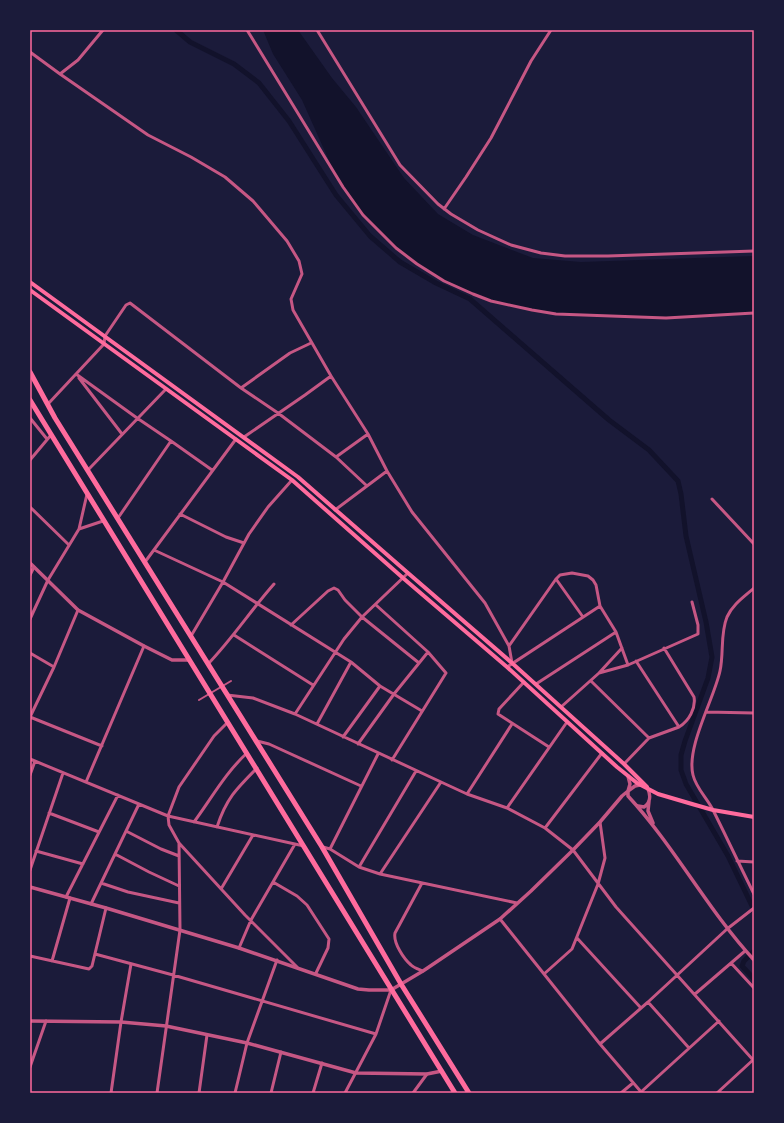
<svg xmlns="http://www.w3.org/2000/svg" width="784" height="1123" viewBox="0 0 784 1123" font-family="'Public Sans',sans-serif">
	<rect width="100%" height="100%" fill="#1b1b3a"/>
	<!-- water -->
	<path fill="#12122b" d="M263 30H298L332 78 356 107 404 178 438 214 473 235 533 258 581 262 754 256V313L666 318 556 314 491 301 444 281 406 256 363 215 335 174 302 100 273 54Z"/>
	<g fill="none" stroke-linecap="round" stroke-linejoin="round">
		<!-- canal -->
		<path stroke="#12122b" stroke-width="5" d="M176 30 190 42 234 64 259 83 289 121 336 195 370 236 400 262 436 283 470 299 609 420 649 450 678 481 681 494 686 536 706 622 712 657 708 678 685 741 681 755V770L686 784 728 856 754 910
			M754 951 744 961 742 966 754 979"/>
		<!-- pedestrian -->
		<path stroke="#c65784" stroke-width="2" d="M199 700 231 681"/>
		<!-- minor -->
		<path stroke="#c65784" stroke-width="3" d="M247 30 343 187 363 215 396 248 417 264 444 281 473 294 491 301 532 310 556 314 666 318 754 313
			M317 30 400 165 438 204 451 214 478 230 511 245 541 253 565 256H608L754 251
			M30 52 60 74 148 135 191 157 225 177 253 201 287 241 299 261 302 274 291 299 293 310 331 376 368 434 387 471 412 512 485 603 509 646 512 663
			M60 74 78 60 103 30
			M444 209 466 177 491 138 531 61 551 30
			M76 374 137 418 171 441 212 470
			M79 378 122 434
			M241 388 278 413 336 457
			M48 404 104 344 105 336 126 305 130 303 241 388 290 353 311 343
			M30 418 47 439
			M244 437 305 395 331 376
			M30 460 51 435
			M88 470 166 389
			M367 486 336 457 368 434
			M87 494 79 529 103 521
			M712 499 754 544
			M30 507 69 545
			M335 510 387 471
			M180 514 226 537 244 543
			M118 518 171 441
			M154 550 223 582 351 662 380 686 422 711
			M145 562 236 439
			M30 575 34 567
			M556 579 583 617
			M754 588C744 597 733 604 727 617 720 634 724 653 720 671 714 699 686 747 693 775 696 788 707 798 713 810 727 838 740 866 754 894
			M376 605 428 652 446 673 392 760
			M30 619 48 580 79 529
			M291 625 328 591 334 588 338 590 345 600 362 617 419 663
			M234 635 313 685
			M191 636 223 582 249 534 268 507 292 480
			M509 646 556 579 560 575 572 573 588 576 593 580 596 585 600 606 616 632 628 665
			M30 653 54 667
			M636 661 679 727
			M208 664C232 639 251 610 274 584
			M507 667 600 606
			M599 673 628 665 698 634V625L692 602
			M591 681 649 738
			M524 682 499 709 498 714 549 747
			M536 684 616 632
			M227 695 253 698 295 714 441 782 467 794 507 808 545 828 573 850 616 907 754 1061
			M561 707 599 673 622 648
			M706 712 754 713
			M295 714 344 639 362 617 408 573
			M30 717 54 667 78 610
			M30 717 102 746
			M228 722 214 736 179 787 168 816 169 825 179 843 245 915 297 967
			M317 724 351 662
			M343 737 380 686
			M257 741 269 744 361 786
			M358 744 394 694 428 652
			M30 759 168 816 304 846
			M624 764 649 738 679 727C689 721 696 708 694 697L664 648
			M30 775 35 761
			M86 782 144 646
			M467 794 512 724
			M507 808 567 722
			M49 813 99 832
			M194 822C211 799 226 772 247 753
			M217 827C226 799 236 789 257 768
			M545 828 602 753
			M126 831 161 849 179 856
			M323 847 330 849 359 867 380 874 517 903
			M330 849 378 754
			M36 851 83 864
			M115 854 149 872 179 886
			M737 861 754 862
			M359 867 416 771
			M30 870 63 773
			M380 874 441 782
			M273 882 297 896 307 905 329 939 328 948 316 973
			M101 883 128 892 179 903
			M422 883 395 933C393 943 404 959 411 965 414 968 418 969 423 971
			M221 889 253 835
			M66 897 118 795
			M91 904 139 804
			M500 919 600 1044 642 1093
			M577 938 641 1008
			M239 948 251 920 295 844
			M95 954 173 975 376 1034
			M30 956 89 969 92 966 106 908
			M52 961 70 898
			M731 963 754 988
			M544 974 572 949 598 884 605 858 600 822
			M695 994 745 951
			M648 1002 689 1048
			M600 1044 648 1002 727 929 754 908
			M30 1067 46 1021
			M641 1092 719 1021
			M111 1093 121 1022 131 964
			M157 1093 180 930 179 843
			M199 1093 207 1035
			M235 1093 247 1043 277 960
			M271 1093 281 1052
			M313 1093 322 1063
			M345 1093 376 1034 391 990
			M413 1093 427 1074
			M621 1093 633 1083
			M717 1093 754 1059"/>
		<!-- tertiary -->
		<path stroke="#c65784" stroke-width="3.5" d="M30 563 78 610 144 646 172 660H189
			M640 785 635 786 628 791V796C675 847 707 909 754 960
			M649 801 648 811 653 823
			M638 806 644 807C650 803 651 796 648 789
			M30 887 106 908 239 948 358 989 369 990H391L423 971 500 919 531 891 573 850 600 822 622 796 628 791 630 784 628 776
			M30 1021 121 1022 166 1026 247 1043 356 1073 427 1074 442 1071"/>
		<!-- secondary -->
		<path stroke="#ff6b9d" stroke-width="4" d="M30 282 298 477 408 573 512 663 624 764 647 787
			M30 290 292 480 403 578 507 667 617 767 637 783 658 794 692 804 713 810 754 817"/>
		<!-- trunk -->
		<path stroke="#ff6b9d" stroke-width="5" d="M30 372 55 418 322 847 401 984 469 1093
			M30 400 455 1093"/>
	</g>
	<!-- border -->
	<rect width="784" height="1123" fill="none" stroke="#1b1b3a" stroke-width="62"/>
	<rect x="31" y="31" width="722" height="1061" fill="none" stroke="#ff6b9d" stroke-width="1.5"/>
</svg>
